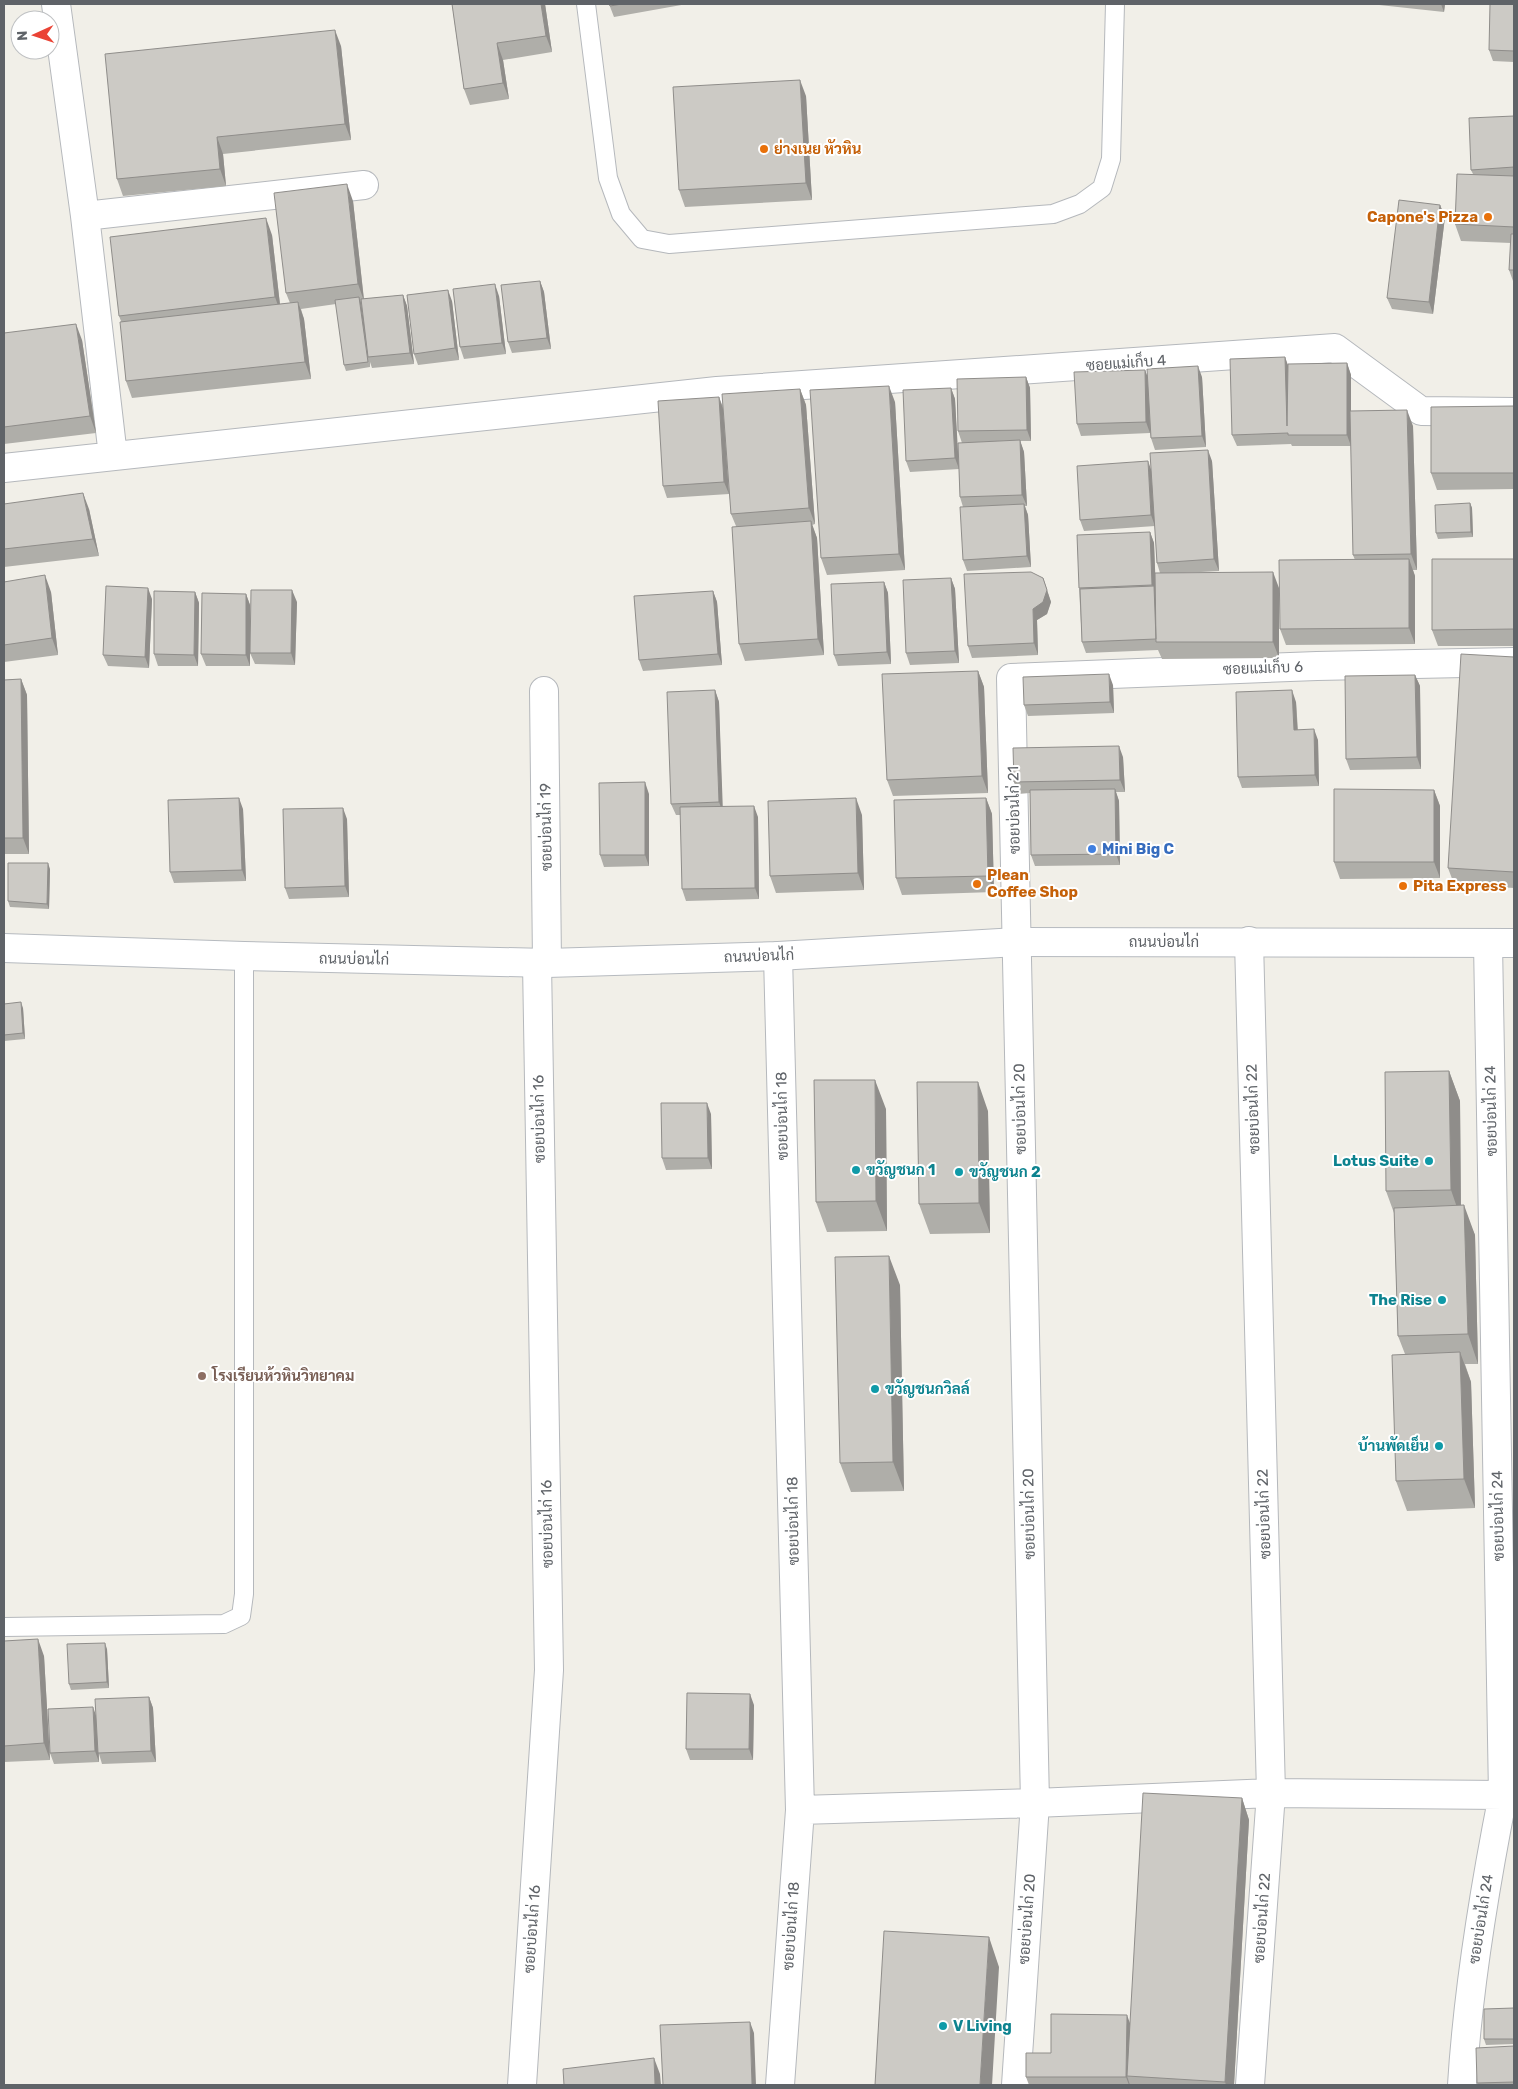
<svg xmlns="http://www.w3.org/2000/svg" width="1518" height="2089" viewBox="0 0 1518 2089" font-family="Rubik,Sarabun,sans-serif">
	<rect width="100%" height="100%" fill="#f1efe8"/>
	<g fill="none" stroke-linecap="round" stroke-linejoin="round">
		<!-- lane casing -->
		<g stroke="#b5b8bc" stroke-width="20">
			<path id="lane" d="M586 4 608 178 621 214 642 239 669 244 1053 214 1080 204 1102 188 1111 159 1115 4
				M4 1627 224 1624 241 1616 244 1594V956"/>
		</g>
		<!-- street casing -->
		<g stroke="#b5b8bc" stroke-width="30">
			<path id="street" d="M56 4 85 216 113 456
				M85 216 364 185
				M4 468 717 391 1335 348 1421 411 1514 412
				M544 691 547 963
				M1249 941 1271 1793 1250 2085
				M778 956 800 1810 780 2085
				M800 1810 1035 1803 1271 1793 1503 1795
				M522 2085 549 1670 537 963
				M1016 2085 1035 1803 1011 678 1317 666 1514 662
				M1462 2085C1468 1987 1484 1891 1503 1795L1488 943"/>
		</g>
		<!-- secondary casing -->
		<g stroke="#b6babf" stroke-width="30">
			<path id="secondary" d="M4 948 244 956 547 963 778 956 1017 942 1514 943"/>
		</g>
		<!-- lane -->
		<use href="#lane" stroke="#fff" stroke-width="18"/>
		<!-- street -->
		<use href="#street" stroke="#fff" stroke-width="28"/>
		<!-- secondary -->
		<use href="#secondary" stroke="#fff" stroke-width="28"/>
	</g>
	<!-- wall -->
	<path fill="#afaea9" d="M452 4H545L552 52 503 60 509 99 470 105 464 89Z
		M609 4H687L614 17Z
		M1370 4H1445L1444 12Z
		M1514 4V62L1493 61 1489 50Z
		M341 46 351 140 223 154 226 186 123 196 117 179Z
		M806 96 812 200 685 207 679 190Z
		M1514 116V281H1513L1509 270 1511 243 1461 241 1455 224 1473 174 1471 170Z
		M353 201 364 299 403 295 407 306 414 364 372 368 370 362V367L346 371 344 365 336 304 301 309 304 319 311 379 132 398 126 381 121 321 119 316 272 235 280 304 290 303 286 293Z
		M1440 205 1445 217 1433 314 1392 309 1387 298Z
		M540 281 544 292 551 349 512 353 508 342Z
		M499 296 506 354 464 359 460 347Z
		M452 301 459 360 418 365 414 354Z
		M4 333 82 340 96 433 4 444Z
		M1285 357 1288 365 1347 363 1351 375V411L1413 426 1417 570H1413L1415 576V644L1286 645 1280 629 1355 560 1353 555 1351 446H1292L1291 444 1237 446 1232 435Z
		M1145 370 1148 378 1202 377 1206 447 1155 450 1151 438 1150 433 1081 436 1077 424Z
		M1026 377 1030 388 1031 441H1020L1024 452 1027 506H1025L1028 515 1031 567 967 571 963 560V507L960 497 959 469 910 472 906 461 951 388 955 399 958 464 962 443 958 431Z
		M800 389 806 405 815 524 812 525 817 538 824 655 745 661 739 644 736 526 731 514 725 429 729 494 667 498 663 486 719 397 723 407Z
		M895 402 905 570 827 575 821 558Z
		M1514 406V489L1437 490 1431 473Z
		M1212 461 1219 571 1183 573 1279 588V658L1162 659 1158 650 1086 653 1082 642 1079 588 1150 532 1154 543 1155 573H1160L1157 563 1155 526 1084 531 1080 520 1151 471Z
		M1470 503 1472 508 1473 537 1438 539 1436 533Z
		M4 504 89 509 99 556 4 567Z
		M1514 559V646H1438L1432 630Z
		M951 578 955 589 959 663 910 665 906 653Z
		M1043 578 1051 602 1047 614 1037 620 1038 655 972 658 968 646Z
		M4 582 51 592 58 655 4 662Z
		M884 582 888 593 891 664 838 666 834 655Z
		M713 591 717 602 722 665 643 671 639 660Z
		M195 592 199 603 198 666H158L154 654Z
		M246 594 250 605V666H206L201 654Z
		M152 599 149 668 108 666 103 655Z
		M297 602 295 665 255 664 250 653Z
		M1514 657V888L1454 884 1448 868Z
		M978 671 984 687 988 793 893 796 887 780Z
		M1415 675 1420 686 1421 769 1350 770 1346 759Z
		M21 679 27 695 29 854H4V680Z
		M1113 685 1114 713 1028 716 1024 705Z
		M715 690 719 702 722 806 758 817 759 899 686 901 682 889 681 815H676L671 804Z
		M1296 702 1298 730 1318 740 1319 786 1242 788 1238 777Z
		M1123 757 1125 792H1116L1119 801 1120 865 1035 866 1031 855 1030 793 1018 794 1014 782Z
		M1434 790 1440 806V878L1340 879 1334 862Z
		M649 794V866L604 867 600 855Z
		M986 798 992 814 994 892 902 895 896 878Z
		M243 809 246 881 174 883 170 872Z
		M862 815 864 890 776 893 770 876Z
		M347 819 349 897 289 899 285 888Z
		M50 869 49 909 10 907 8 901Z
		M4 1004 23 1008 25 1039 4 1041Z
		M1449 1071 1460 1101 1461 1205 1475 1235 1478 1364H1465L1471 1382 1475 1508 1407 1511 1396 1481 1405 1354 1398 1336 1394 1213 1386 1191Z
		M886 1109 887 1231 827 1232 816 1202Z
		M988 1111 990 1233 930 1234 919 1204Z
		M711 1114 712 1169 666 1170 662 1158Z
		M900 1285 904 1491 851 1492 840 1463Z
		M4 1641 44 1656 50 1760 4 1762Z
		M107 1649 109 1688 71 1690 69 1684Z
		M149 1697 153 1708 156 1762 102 1764 99 1754V1762L54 1764 50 1753Z
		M754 1705 753 1760H690L686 1749Z
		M1242 1798 1249 1820 1234 2085H1029L1026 2077 1051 2053 1130 2023Z
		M1514 2008V2044L1486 2045 1484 2039Z
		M1514 2046V2085H1478L1477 2083Z"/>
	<!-- shaded-wall -->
	<path fill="#8f8d8a" d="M541 4H545L552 52 546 36Z
		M1441 4H1445L1444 12Z
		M335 30 341 46 351 140 345 124Z
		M497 43 503 60 509 99 503 83Z
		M800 80 806 96 812 200 806 183Z
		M217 137 223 154 226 186 220 169Z
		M347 184 353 201 364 301 358 284Z
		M1440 205 1445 217 1433 314 1429 302Z
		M266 218 272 235 281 314 275 297Z
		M540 281 544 292 551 349 547 338Z
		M495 284 499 296 506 354 502 343Z
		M448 290 452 301 459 360 455 348Z
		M403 295 407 306 414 364 410 353Z
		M359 297 361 303 369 356 368 357Z
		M298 302 304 319 311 379 305 362Z
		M76 324 82 340 96 433 90 416Z
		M1285 357 1289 369 1287 426Z
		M1347 363 1351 375V446L1347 435Z
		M1198 366 1202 377 1206 447 1202 436Z
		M1145 370 1149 381 1150 433 1146 422Z
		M1026 377 1030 388 1031 441 1027 430Z
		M889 386 895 402 905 570 899 554Z
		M951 388 955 399 959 469 955 458Z
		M800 389 806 405 815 524 809 508Z
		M719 397 723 409 729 494 724 482Z
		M1407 410 1413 426 1417 570 1411 554Z
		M1020 440 1024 452 1027 506 1022 495Z
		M1208 450 1212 461 1219 571 1214 559Z
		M1148 461 1152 472 1155 526 1151 515Z
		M83 493 89 509 99 556 93 539Z
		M1470 503 1472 508 1473 537 1471 532Z
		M1024 504 1028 515 1031 567 1027 556Z
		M811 521 817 538 824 655 818 639Z
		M1150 532 1154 543 1156 593V639L1154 589 1152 585Z
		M1409 559 1415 576V644L1409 628Z
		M1273 572 1279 588V658L1273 642Z
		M45 575 51 592 58 655 52 638Z
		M951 578 955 589 959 663 955 651Z
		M1043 578 1051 602 1047 614 1037 620 1038 655 1034 643 1033 609Z
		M884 582 888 593 891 664 887 652Z
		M148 588 152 599 149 668 145 657Z
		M292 590 297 602 295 665 291 653Z
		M713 591 717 602 722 665 718 654Z
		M195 592 199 603 198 666 194 655Z
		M246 594 250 605V666L246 655Z
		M978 671 984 687 988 793 982 776Z
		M1109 674 1113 685 1114 713 1110 702Z
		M1415 675 1420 686 1421 769 1417 757Z
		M21 679 27 695 29 854 23 838Z
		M715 690 719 702 723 813 719 802Z
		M1292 690 1296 702 1298 741 1294 730Z
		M1314 729 1318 740 1319 786 1315 775Z
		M1119 746 1123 757 1125 792 1120 780Z
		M645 782 649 794V866L645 855Z
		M1115 789 1119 801 1120 865 1116 854Z
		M1434 790 1440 806V878L1434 862Z
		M239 798 243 809 246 881 242 870Z
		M856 798 862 815 864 890 858 873Z
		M986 798 992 814 994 892 988 876Z
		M754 806 758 817 759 899 755 888Z
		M343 808 347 819 349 897 345 886Z
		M48 863 50 869 49 909 47 904Z
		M21 1002 23 1008 25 1039 23 1033Z
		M1449 1071 1460 1101 1461 1219 1451 1190Z
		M875 1080 886 1109 887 1231 876 1201Z
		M978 1082 988 1111 990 1233 979 1203Z
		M707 1103 711 1114 712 1169 708 1158Z
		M1464 1205 1475 1235 1478 1364 1468 1334Z
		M889 1256 900 1285 904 1491 893 1462Z
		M1460 1352 1471 1382 1475 1508 1464 1479Z
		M38 1639 44 1656 50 1760 44 1743Z
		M105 1643 107 1649 109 1688 107 1682Z
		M750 1694 754 1705 753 1760 749 1749Z
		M149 1697 153 1708 156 1762 151 1751Z
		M93 1707 97 1718 99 1762 95 1751Z
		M1242 1798 1249 1820 1234 2085H1226L1225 2082Z
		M989 1937 999 1967 992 2085H980Z
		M1127 2015 1131 2026 1127 2076 1130 2085H1129L1126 2077Z
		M750 2022 754 2033 756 2085H752Z
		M654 2058 660 2074 661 2085H655Z"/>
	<!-- building -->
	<path fill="#cccac5" stroke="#8f8d8a" d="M452 4H541L546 36 497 43 503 83 464 89Z
		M609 4H622L610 6Z
		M1490 4H1514V51L1489 50Z
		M335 30 345 124 217 137 220 169 117 179 105 54Z
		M800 80 806 183 679 190 673 87Z
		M1514 116V167L1471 170 1469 118Z
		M1457 174 1514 176V227L1455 224Z
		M347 184 358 284 286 293 274 193Z
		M1399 200 1440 205 1429 302 1387 298Z
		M266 218 275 297 119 316 110 237Z
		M1511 234H1514V270H1509Z
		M540 281 547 338 508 342 501 285Z
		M495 284 502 343 460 347 453 289Z
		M448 290 455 348 414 354 407 295Z
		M403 295 410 353 368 357 361 299Z
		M359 297 368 362 344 365 335 300Z
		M298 302 305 362 126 381 120 322Z
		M76 324 90 416 4 427V333Z
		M1285 357 1287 426 1288 364 1347 363V435H1288V433L1232 435 1230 359Z
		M1198 366 1202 436 1151 438 1147 369Z
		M1145 370 1146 422 1077 424 1074 372Z
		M1026 377 1027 430 958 431 957 379Z
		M889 386 899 554 821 558 810 390Z
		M951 388 955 458 906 461 903 390Z
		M800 389 809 508 731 514 722 394Z
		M719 397 724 482 663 486 658 401Z
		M1514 406V473H1431V407Z
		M1407 410 1411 554 1353 555 1350 411Z
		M1020 440 1022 495 960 497 958 443Z
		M1208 450 1214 559 1157 563 1150 453Z
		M1148 461 1151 515 1080 520 1077 466Z
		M83 493 93 539 4 549V504Z
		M1470 503 1471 532 1436 533 1435 505Z
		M1024 504 1027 556 963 560 960 507Z
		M811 521 818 639 739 644 732 527Z
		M1150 532 1152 585 1079 588 1077 535Z
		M1409 559V628L1280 629 1279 560Z
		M1432 559H1514V629L1432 630Z
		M1031 572 1043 578 1047 590 1043 602 1033 609 1034 643 968 646 964 574Z
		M1273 572V642H1156L1155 573Z
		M45 575 52 638 4 645V582Z
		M951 578 955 651 906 653 903 580Z
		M884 582 887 652 834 655 831 584Z
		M106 586 148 588 145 657 103 655Z
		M1154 586 1156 639 1082 642 1080 589Z
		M251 590H292L291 653H250Z
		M154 591 195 592 194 655 154 654Z
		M713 591 718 654 639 660 634 596Z
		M202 593 246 594V655L201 654Z
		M1461 654 1514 657V872L1448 868Z
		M978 671 982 776 887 780 882 674Z
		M1109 674 1110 702 1024 705 1023 677Z
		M1415 675 1417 757 1346 759 1345 676Z
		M21 679 23 838H4V680Z
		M715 690 719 802 671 804 667 692Z
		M1292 690 1294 730 1314 729 1315 775 1238 777 1236 692Z
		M1119 746 1120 780 1014 782 1013 748Z
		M645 782V855H600L599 783Z
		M1115 789 1116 854 1031 855 1030 790Z
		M1334 789 1434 790V862H1334Z
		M239 798 242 870 170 872 168 800Z
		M856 798 858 873 770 876 768 801Z
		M986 798 988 876 896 878 894 800Z
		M754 806 755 888 682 889 680 807Z
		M343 808 345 886 285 888 283 809Z
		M8 863H48L47 904 8 901Z
		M21 1002 23 1033 4 1035V1004Z
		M1449 1071 1451 1190 1386 1191 1385 1072Z
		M814 1080H875L876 1201 816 1202Z
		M917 1082H978L979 1203 919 1204Z
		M661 1103H707L708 1158H662Z
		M1464 1205 1468 1334 1398 1336 1394 1208Z
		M889 1256 893 1462 840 1463 835 1257Z
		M1460 1352 1464 1479 1396 1481 1392 1355Z
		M38 1639 44 1743 4 1746V1641Z
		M105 1643 107 1682 69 1684 67 1644Z
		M687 1693 750 1694 749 1749H686Z
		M149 1697 151 1751 98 1753 95 1699Z
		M93 1707 95 1751 50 1753 48 1709Z
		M1143 1793 1242 1798 1225 2082 1127 2076Z
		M884 1931 989 1937 980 2085H875Z
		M1514 2008V2039H1484V2009Z
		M1051 2014 1127 2015 1126 2077H1026V2053H1051Z
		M750 2022 752 2085H663L660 2025Z
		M1514 2046V2082L1477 2083 1476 2048Z
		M654 2058 655 2085H564L563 2069Z"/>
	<!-- markers -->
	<g fill="#e8710a" stroke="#fff" stroke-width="2">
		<circle cx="764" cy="149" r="5"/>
		<circle cx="1488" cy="217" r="5"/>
		<circle cx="977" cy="884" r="5"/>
		<circle cx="1403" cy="886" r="5"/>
	</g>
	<circle fill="#3f7fe0" stroke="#fff" stroke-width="2" cx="1092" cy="849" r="5"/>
	<g fill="#0f9aa8" stroke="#fff" stroke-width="2">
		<circle cx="1429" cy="1161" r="5"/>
		<circle cx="856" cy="1170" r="5"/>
		<circle cx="959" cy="1172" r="5"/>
		<circle cx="1442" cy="1300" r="5"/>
		<circle cx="875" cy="1389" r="5"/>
		<circle cx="1439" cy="1446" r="5"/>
		<circle cx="943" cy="2026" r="5"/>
	</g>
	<circle fill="#8d6e63" stroke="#fff" stroke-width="2" cx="202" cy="1376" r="5"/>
	<g text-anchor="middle" stroke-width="4" stroke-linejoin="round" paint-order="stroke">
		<!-- food labels -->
		<g font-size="15" font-weight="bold" fill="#c56008" stroke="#fff" text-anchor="start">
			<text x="774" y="154">ย่างเนย หัวหิน</text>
			<text x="1478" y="222" text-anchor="end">Capone's Pizza</text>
			<text x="987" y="880">Plean<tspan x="987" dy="17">Coffee Shop</tspan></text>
			<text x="1413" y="891">Pita Express</text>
		</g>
		<!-- street labels -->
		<g font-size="15" fill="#5f6368" stroke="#fff">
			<text transform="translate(1126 363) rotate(-4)" y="5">ซอยแม่เก็บ 4</text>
			<text transform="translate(1263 668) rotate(-2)" y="5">ซอยแม่เก็บ 6</text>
			<text transform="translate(1014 810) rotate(-91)" y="5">ซอยบ่อนไก่ 21</text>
			<text transform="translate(546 827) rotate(-91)" y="5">ซอยบ่อนไก่ 19</text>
			<text x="1164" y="947">ถนนบ่อนไก่</text>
			<text transform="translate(759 956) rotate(-2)" y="5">ถนนบ่อนไก่</text>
			<text transform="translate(354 959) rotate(1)" y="5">ถนนบ่อนไก่</text>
			<text transform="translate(1020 1109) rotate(-91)" y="5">ซอยบ่อนไก่ 20</text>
			<text transform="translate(1253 1109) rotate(-92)" y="5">ซอยบ่อนไก่ 22</text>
			<text transform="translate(1491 1111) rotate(-91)" y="5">ซอยบ่อนไก่ 24</text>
			<text transform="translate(782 1116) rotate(-91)" y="5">ซอยบ่อนไก่ 18</text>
			<text transform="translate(539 1119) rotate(-91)" y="5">ซอยบ่อนไก่ 16</text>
			<text transform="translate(1029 1514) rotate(-91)" y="5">ซอยบ่อนไก่ 20</text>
			<text transform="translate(1264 1514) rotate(-92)" y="5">ซอยบ่อนไก่ 22</text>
			<text transform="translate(1498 1516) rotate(-91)" y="5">ซอยบ่อนไก่ 24</text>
			<text transform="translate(793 1521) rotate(-91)" y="5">ซอยบ่อนไก่ 18</text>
			<text transform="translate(547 1524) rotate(-91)" y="5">ซอยบ่อนไก่ 16</text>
			<text transform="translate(1262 1918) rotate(-86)" y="5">ซอยบ่อนไก่ 22</text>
			<text transform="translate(1027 1919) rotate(-86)" y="5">ซอยบ่อนไก่ 20</text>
			<text transform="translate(1481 1919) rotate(-81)" y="5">ซอยบ่อนไก่ 24</text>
			<text transform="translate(791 1926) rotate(-86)" y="5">ซอยบ่อนไก่ 18</text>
			<text transform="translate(532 1929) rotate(-86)" y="5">ซอยบ่อนไก่ 16</text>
		</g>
		<!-- shop labels -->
		<g font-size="15" font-weight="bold" fill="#366cbe" stroke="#fff" text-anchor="start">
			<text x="1102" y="854">Mini Big C</text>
		</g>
		<!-- culture labels -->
		<g font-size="15" font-weight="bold" fill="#0d838f" stroke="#fff" text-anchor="start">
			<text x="1419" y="1166" text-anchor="end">Lotus Suite</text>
			<text x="866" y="1175">ขวัญชนก 1</text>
			<text x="969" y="1177">ขวัญชนก 2</text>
			<text x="1432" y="1305" text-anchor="end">The Rise</text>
			<text x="885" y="1394">ขวัญชนกวิลล์</text>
			<text x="1429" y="1451" text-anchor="end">บ้านพัดเย็น</text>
			<text x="953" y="2031">V Living</text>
		</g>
		<!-- education labels -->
		<g font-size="15" font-weight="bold" fill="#785e54" stroke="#fff" text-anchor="start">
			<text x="212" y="1381">โรงเรียนห้วหินวิทยาคม</text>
		</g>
	</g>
	<!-- border -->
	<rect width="1518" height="2089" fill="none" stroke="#5f6368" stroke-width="10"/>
	<!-- north arrow -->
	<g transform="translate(35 35) rotate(267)"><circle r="24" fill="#ffffff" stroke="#bfc1c3"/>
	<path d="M0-4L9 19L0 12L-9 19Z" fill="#ea4335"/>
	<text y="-8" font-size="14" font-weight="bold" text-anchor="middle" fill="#5f6368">N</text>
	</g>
</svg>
